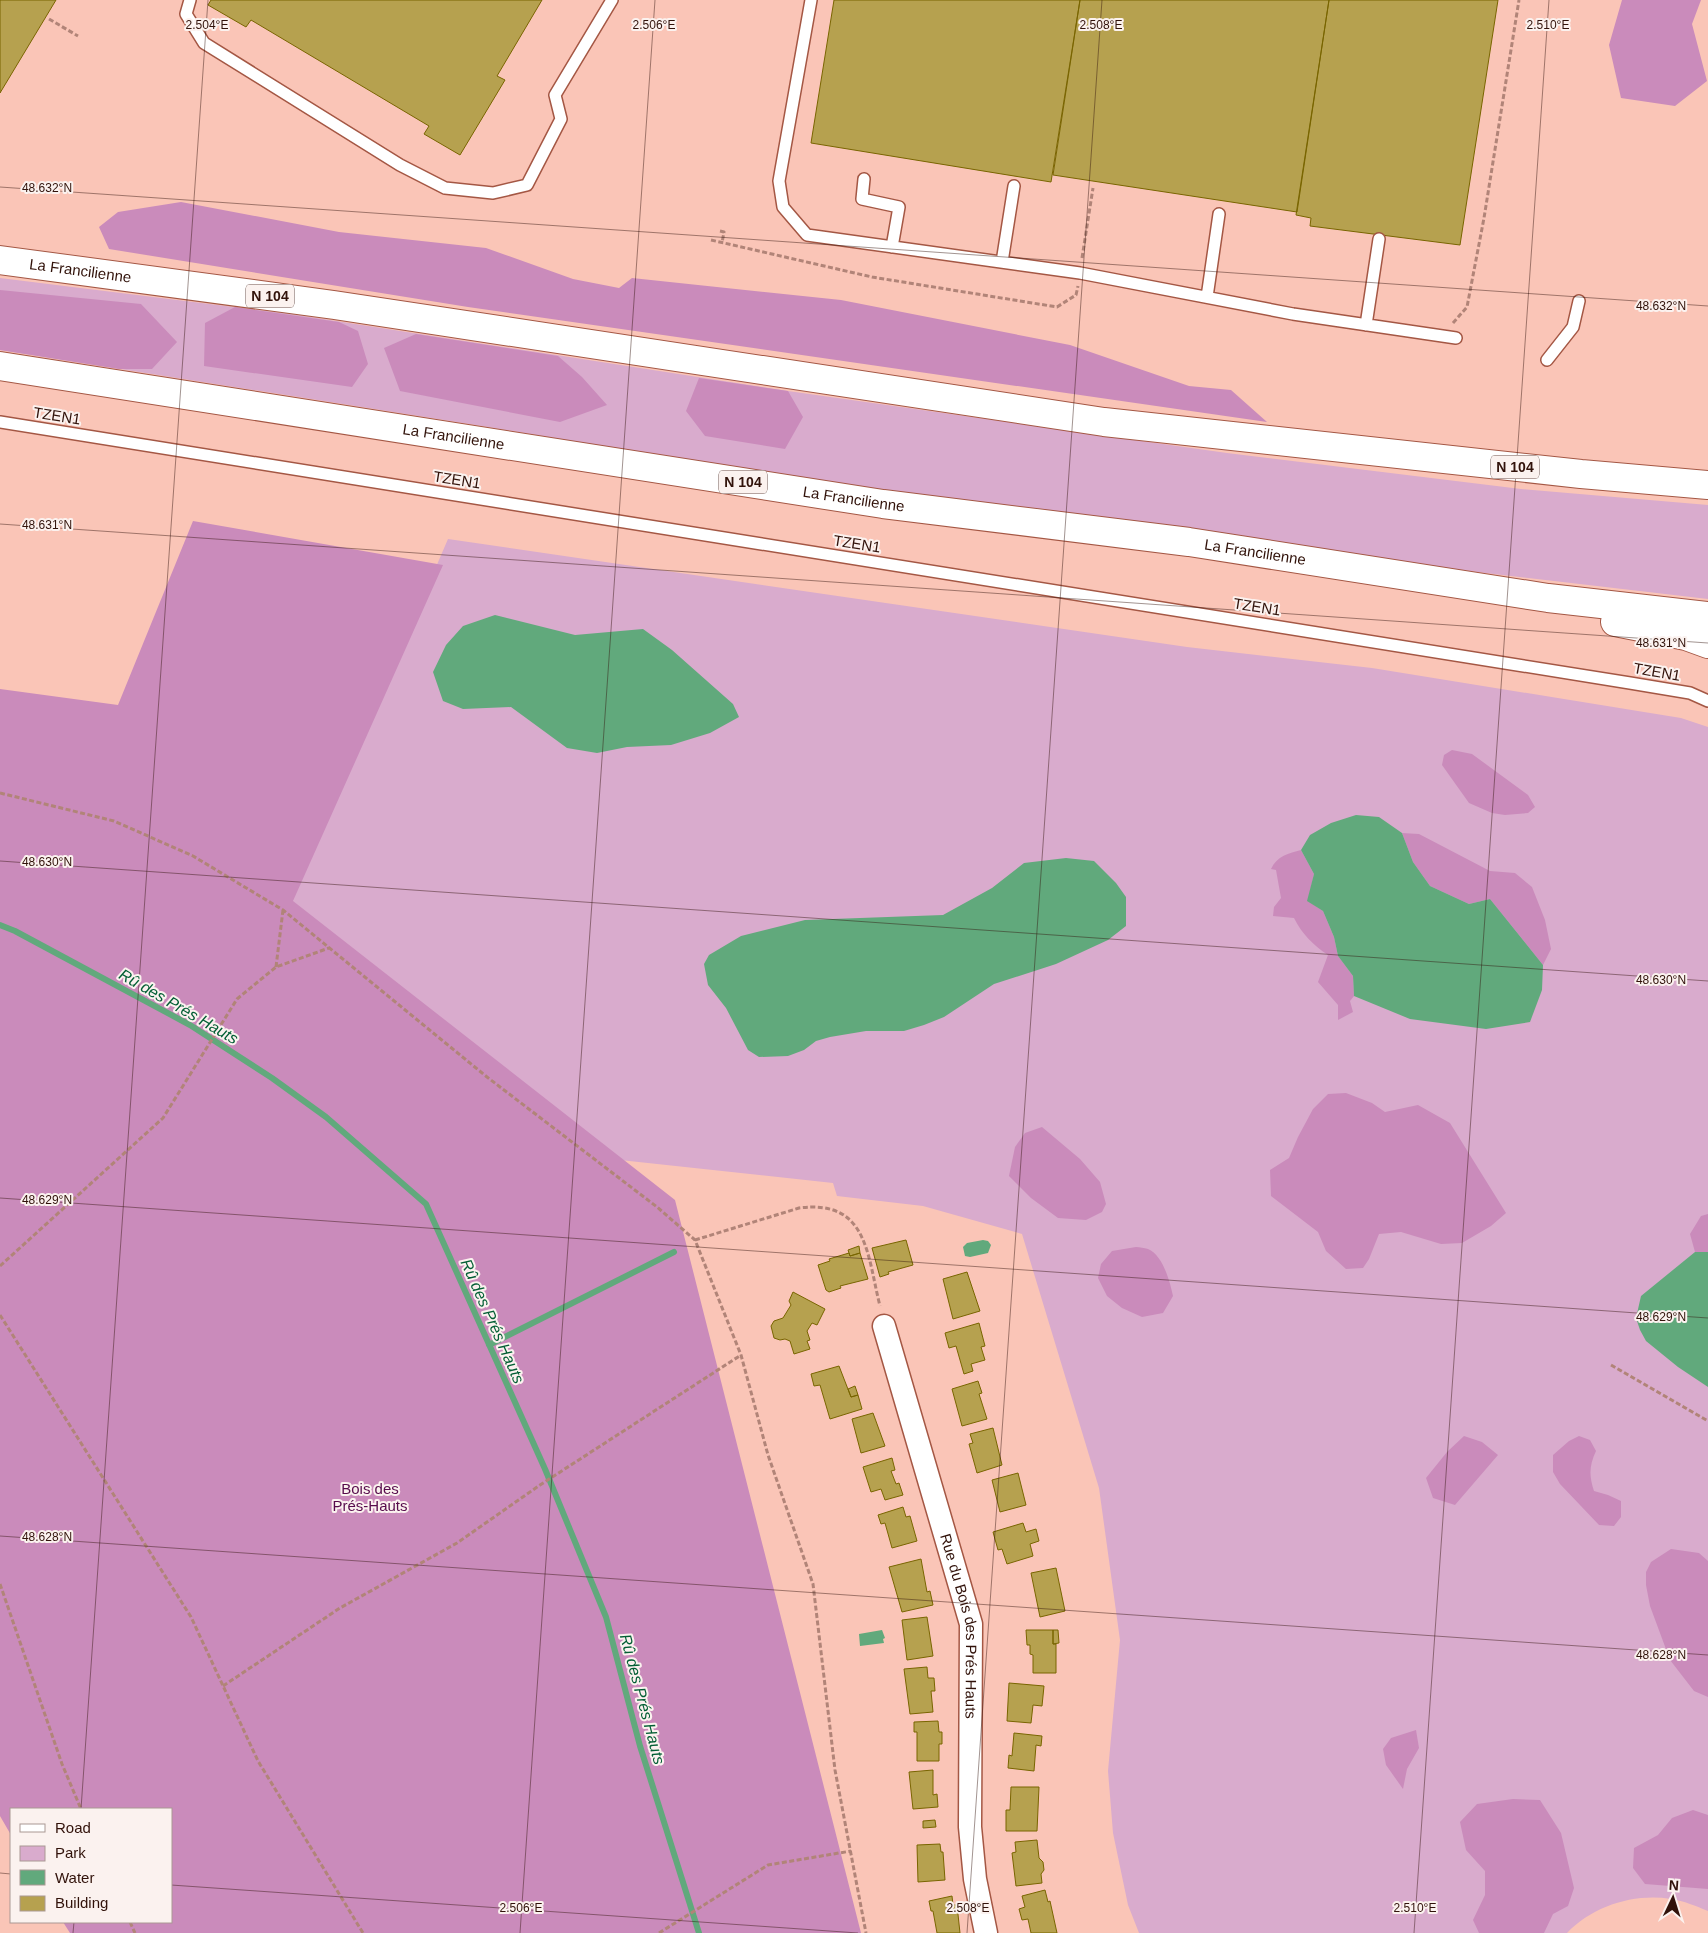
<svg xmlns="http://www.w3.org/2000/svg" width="1708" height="1933" viewBox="0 0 1708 1933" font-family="Arial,sans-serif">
	<rect width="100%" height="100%" fill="#fac5b7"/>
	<!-- green -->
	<path fill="#d9abcd" d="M0 278 291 314 788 391 1227 453 1521 489 1708 505V599L1485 573 1101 522 711 464 488 427 0 350Z
		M448 539 1187 647 1372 668 1644 712 1681 718 1708 727V1911C1696 1906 1684 1901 1671 1899 1634 1893 1593 1906 1567 1933H1139L1128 1905 1113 1833 1108 1771 1120 1640 1099 1488 1022 1234 923 1206 837 1196 833 1183 620 1160 287 913Z"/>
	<!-- forest -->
	<path fill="#ca8bbb" d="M1622 0H1701L1692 24 1707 81 1675 106 1621 98 1609 45Z
		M181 202 339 232 486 248 573 279 619 288 632 278 841 300 1070 345 1189 386 1231 390 1267 422 468 307 109 249 99 227 118 212Z
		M0 290 141 304 177 342 152 369H119L0 350Z
		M235 307 339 322 358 331 368 364 352 387 204 366 205 323Z
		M416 334 558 356 582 377 607 405 560 422 400 391 384 348Z
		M699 378 788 391 803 417 785 449 705 436 686 411Z
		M193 521 443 565 293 901 675 1200 861 1933H70L63 1922H171V1809H11V1835L0 1816V689L118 705Z
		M1452 750 1472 754 1528 795 1535 807 1528 813 1505 815 1492 813 1469 803 1442 765 1444 755Z
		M1402 833 1419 834 1490 871 1515 873 1532 887 1545 920 1551 949 1543 965 1490 899 1469 904 1430 886 1413 862Z
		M1301 850 1314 874 1308 901 1323 911 1334 937 1338 956 1353 976 1354 996 1350 1001 1353 1012 1338 1020V1005L1318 982 1328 955C1313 945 1302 934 1294 918L1273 916 1274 907 1281 898 1276 870 1271 869C1277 856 1289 853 1301 850Z
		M1346 1093 1372 1103 1385 1112 1418 1105 1450 1123 1506 1213 1491 1226 1462 1243 1441 1244 1401 1232 1379 1234 1369 1259 1363 1268 1346 1269 1326 1251 1318 1232 1271 1196 1270 1170 1289 1158 1298 1137 1313 1109 1328 1094Z
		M1042 1127 1080 1159 1100 1182 1106 1204 1102 1212 1086 1220 1058 1218 1031 1198 1009 1176 1015 1147 1025 1133Z
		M1708 1214V1252H1695L1690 1234 1701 1216Z
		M1136 1247C1140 1247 1144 1248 1148 1249 1163 1255 1170 1282 1173 1296L1163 1313 1142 1317 1122 1308 1107 1296 1098 1278 1101 1264 1112 1251Z
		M1464 1436 1482 1442 1498 1455 1455 1505 1433 1498 1426 1478 1447 1452Z
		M1579 1436 1590 1440 1596 1451C1589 1466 1589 1476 1594 1491L1608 1495 1621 1501V1517L1614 1526 1599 1525 1560 1484 1553 1472V1455L1569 1441Z
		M1671 1549 1699 1553 1708 1561V1697L1694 1691 1670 1660 1650 1606 1646 1585V1572L1651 1562Z
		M1416 1730 1419 1748 1407 1769 1403 1789 1386 1765 1383 1749 1391 1738Z
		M1513 1799 1540 1800 1561 1833 1574 1888 1568 1906 1553 1914 1544 1933H1479L1473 1920 1485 1895V1871L1466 1850 1460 1822 1477 1804Z
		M1693 1810 1708 1815V1889L1645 1884 1633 1868 1634 1848 1658 1835 1672 1818Z"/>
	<!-- water -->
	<path fill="#61a97c" d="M495 615 575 635 643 629 672 650 733 704 739 717 710 733 671 745 627 747 597 753 567 748 511 707 463 709 443 701 433 672 446 645 463 626Z
		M1356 815 1379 817 1402 833 1413 862 1430 886 1469 904 1490 899 1543 965 1542 990 1530 1022 1486 1029 1410 1019 1354 996 1353 976 1338 956 1334 937 1323 911 1307 901 1314 874 1301 850 1310 835 1331 823Z
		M1066 858 1094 861 1116 883 1126 897V926L1108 940 1056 964 994 984 944 1017 924 1025 904 1031H866L830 1037 816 1041 804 1050 788 1056 759 1057 748 1050 726 1008 708 985 704 964 709 955 741 936 805 920 943 915 992 888 1024 863Z
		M983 1240 988 1241 991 1245 988 1253 970 1257 965 1256 963 1247 967 1243Z
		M1695 1252H1708V1387L1678 1367 1646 1341 1640 1330 1636 1318 1641 1296Z
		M882 1630 885 1638 883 1639 884 1643 860 1646 859 1634Z"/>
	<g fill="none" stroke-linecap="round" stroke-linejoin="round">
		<!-- stream -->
		<path stroke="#61a97c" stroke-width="6" d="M0 925 15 931 190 1025 272 1078 326 1117 426 1204 545 1469 606 1617 640 1746 699 1933
			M489 1345 674 1252"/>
	</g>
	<!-- building -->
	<path fill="#b6a14f" stroke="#796500" d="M0 0H56L0 93Z
		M211 0H542L497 76 505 80 460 155 424 134 429 126 251 20 246 27 208 5Z
		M834 0H1080L1051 182 811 143Z
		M1080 0H1329L1297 212 1053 175Z
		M1329 0H1498L1460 245 1310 226 1311 218 1296 215Z
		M906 1240 913 1265 888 1272 889 1274 880 1277 872 1248Z
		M859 1246 860 1253 850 1256 848 1250Z
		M849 1253 850 1256 860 1253 868 1279 840 1286 841 1288 829 1292 826 1290 818 1265 830 1261 829 1259Z
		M967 1272 980 1311 953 1319 943 1279Z
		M793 1292 825 1309 817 1325 812 1323 807 1331 810 1340 807 1341 810 1349 794 1354 790 1341 785 1339 780 1340 774 1338 771 1326 774 1321 783 1318 791 1305 789 1301Z
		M979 1323 985 1346 981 1347 985 1360 971 1364 973 1371 964 1374 956 1346 949 1348 945 1333Z
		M839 1366 851 1397 858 1395 862 1409 830 1419 820 1385 814 1386 811 1374Z
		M978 1381 982 1393 979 1394 987 1419 962 1426 952 1389Z
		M855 1386 858 1395 851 1397 848 1389Z
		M873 1413 885 1446 861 1453 852 1419Z
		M993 1428 1002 1465 977 1473 969 1444 973 1443 970 1434Z
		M892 1458 895 1470 891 1471 896 1484 899 1483 903 1495 885 1500 881 1489 871 1492 863 1467Z
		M1018 1473 1026 1505 1000 1512 992 1480Z
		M903 1507 906 1517 910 1516 917 1541 892 1548 885 1523 881 1524 878 1515Z
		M1023 1523 1026 1532 1036 1529 1039 1541 1030 1544 1033 1556 1007 1564 1002 1549 998 1550 993 1532Z
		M921 1559 927 1592 930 1591 933 1605 902 1612 889 1567Z
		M1056 1568 1065 1611 1040 1617 1031 1573Z
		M927 1617 933 1656 907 1660 902 1620Z
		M1026 1630H1053V1644H1056V1673H1033V1655L1030 1654V1645H1027Z
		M1053 1630H1058L1059 1643 1053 1644Z
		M927 1667 928 1678H934L935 1691H931L933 1712 910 1714 904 1669Z
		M1009 1683 1044 1686 1042 1706 1033 1705 1031 1723 1007 1721Z
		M938 1721 939 1732H942V1744H939V1761H917V1732H914V1722Z
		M1014 1733 1042 1736 1041 1746 1036 1745 1034 1771 1008 1768 1009 1755 1012 1756Z
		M933 1770V1795L937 1794 938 1807 913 1809 909 1772Z
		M1011 1787H1039L1037 1831H1006V1810H1010Z
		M935 1820 936 1827 923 1828V1821Z
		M1037 1840 1039 1858 1043 1862 1044 1870 1041 1874 1042 1883 1016 1886 1012 1853 1016 1852 1015 1842Z
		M940 1844 941 1852H943L945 1880 918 1882 917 1845Z
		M1045 1890 1048 1902 1050 1901 1057 1933H1031L1028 1919 1022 1920 1019 1909 1025 1907 1022 1896Z
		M952 1896 953 1905H957L960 1933H937L933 1911H931L929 1901Z"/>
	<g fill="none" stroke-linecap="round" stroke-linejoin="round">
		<!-- service casing -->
		<g stroke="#a45744" stroke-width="14">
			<path id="service" d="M190 0 186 14 204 43 400 165 445 188 493 193 527 185 561 119 555 95 612 0
				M811 0 779 181 783 207 807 235 1080 273 1293 314 1456 338
				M864 179 862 199 899 207 892 247
				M1002 262 1014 186
				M1207 297 1219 214
				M1366 325 1379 239
				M1547 360 1573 327 1579 301
				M0 422 1630 683 1690 693 1708 701"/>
		</g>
		<!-- minor casing -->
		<g stroke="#a45744" stroke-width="25">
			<g id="minor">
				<path id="s1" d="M884 1326 971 1624 970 1827 975 1879 986 1933"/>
			</g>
		</g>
		<!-- trunk casing -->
		<g stroke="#a45744" stroke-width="30">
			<g id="trunk">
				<path id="s2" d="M0 260 334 305 1104 422 1581 474 1708 485"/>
				<path id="s3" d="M0 366 883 504 1189 542 1548 598 1708 616"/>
				<path d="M1615 622 1686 636 1708 644"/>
			</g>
		</g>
		<!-- path -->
		<path stroke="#b18478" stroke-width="3" stroke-dasharray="5 2.5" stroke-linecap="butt" d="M49 19 78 36
			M720 231 724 232 722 243
			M711 240 872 277 1057 307 1076 295 1078 286
			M1082 258 1093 188
			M1453 323 1467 307 1484 218 1519 0
			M0 793 114 821 193 856 283 910 487 1077 657 1207 695 1240 741 1355 768 1455 813 1584 835 1770 866 1933
			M276 967 283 910
			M695 1240 799 1208C868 1199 867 1255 880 1306
			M0 1266 163 1118 237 999 276 967 329 948
			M0 1315 191 1617 258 1761 363 1933
			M1611 1365 1708 1421
			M0 1584 62 1764 81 1809
			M223 1686 340 1608 457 1543 540 1485 741 1355
			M130 1922 135 1933
			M659 1933 768 1865 851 1851"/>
		<!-- service -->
		<use href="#service" stroke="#fff" stroke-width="11"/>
		<!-- minor -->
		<use href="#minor" stroke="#fff" stroke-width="22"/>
		<!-- trunk -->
		<use href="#trunk" stroke="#fff" stroke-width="28"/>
	</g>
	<!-- ticks -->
	<path fill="none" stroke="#31120a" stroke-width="1" stroke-opacity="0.45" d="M0 187 1708 306M0 524 1708 643M0 861 1708 981M0 1198 1708 1318M0 1536 1708 1655M81 1809 208 0M0 1873 11 1874M171 1885 858 1933M73 1933 74 1922M520 1933 655 0M967 1933 1102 0M1414 1933 1549 0"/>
	<g text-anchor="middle" stroke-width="4" stroke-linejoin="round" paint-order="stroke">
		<!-- shield labels -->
		<g fill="#fbf2ef" stroke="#6e554f" stroke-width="1">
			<rect x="246" y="284.5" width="48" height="23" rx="4"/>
			<rect x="1491" y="455.5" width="48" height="23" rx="4"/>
			<rect x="719" y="470.5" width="48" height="23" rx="4"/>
		</g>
		<g font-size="14" font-weight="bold" fill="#31120a">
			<text x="270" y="301">N 104</text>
			<text x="1515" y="472">N 104</text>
			<text x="743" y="487">N 104</text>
		</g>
		<!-- street labels -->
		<g font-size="15" fill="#31120a" stroke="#fbf2ef">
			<text dy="5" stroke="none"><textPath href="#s2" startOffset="81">La Francilienne</textPath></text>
			<text transform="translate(57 416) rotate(9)" y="5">TZEN1</text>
			<text dy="5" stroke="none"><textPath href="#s3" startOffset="459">La Francilienne</textPath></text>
			<text transform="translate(457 480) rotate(9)" y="5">TZEN1</text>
			<text dy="5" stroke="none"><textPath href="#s3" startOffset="864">La Francilienne</textPath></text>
			<text transform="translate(857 544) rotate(9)" y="5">TZEN1</text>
			<text dy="5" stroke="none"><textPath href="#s3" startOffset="1269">La Francilienne</textPath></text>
			<text transform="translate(1257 607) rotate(9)" y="5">TZEN1</text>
			<text transform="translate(1657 672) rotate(10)" y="5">TZEN1</text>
			<text dy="5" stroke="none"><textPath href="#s1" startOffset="311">Rue du Bois des Prés Hauts</textPath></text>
		</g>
		<!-- park labels -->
		<g font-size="15" fill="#570b4c" stroke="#fbf2ef">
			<text x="370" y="1494">Bois des<tspan x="370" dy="17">Prés-Hauts</tspan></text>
		</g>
		<!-- water labels -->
		<g font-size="16" font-style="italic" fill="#025e34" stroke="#fbf2ef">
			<text transform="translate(179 1006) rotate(30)" y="6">Rû des Prés Hauts</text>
			<text transform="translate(493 1321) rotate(66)" y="6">Rû des Prés Hauts</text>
			<text transform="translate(643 1699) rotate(75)" y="6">Rû des Prés Hauts</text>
		</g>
	</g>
	<g font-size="12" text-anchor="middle" fill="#31120a" stroke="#fbf2ef" stroke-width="4" stroke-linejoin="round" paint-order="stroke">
		<text x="207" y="29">2.504°E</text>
		<text x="654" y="29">2.506°E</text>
		<text x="1101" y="29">2.508°E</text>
		<text x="1548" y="29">2.510°E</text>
		<text x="47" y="192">48.632°N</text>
		<text x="1661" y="310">48.632°N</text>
		<text x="47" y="529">48.631°N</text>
		<text x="1661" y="647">48.631°N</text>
		<text x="47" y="866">48.630°N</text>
		<text x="1661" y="984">48.630°N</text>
		<text x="47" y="1204">48.629°N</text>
		<text x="1661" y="1321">48.629°N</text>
		<text x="47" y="1541">48.628°N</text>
		<text x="1661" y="1659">48.628°N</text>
		<text x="521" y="1912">2.506°E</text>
		<text x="968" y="1912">2.508°E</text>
		<text x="1415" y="1912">2.510°E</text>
	</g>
	<!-- legend -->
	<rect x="10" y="1808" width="162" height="115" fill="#fbf2ef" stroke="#aa9893"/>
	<rect x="20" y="1824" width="25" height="8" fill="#ffffff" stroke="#aa9893"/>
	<text x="55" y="1833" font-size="15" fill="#31120a">Road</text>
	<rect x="20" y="1846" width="25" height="15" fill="#d9abcd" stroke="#aa9893"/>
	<text x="55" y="1858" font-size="15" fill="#31120a">Park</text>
	<rect x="20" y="1870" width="25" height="15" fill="#61a97c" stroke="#aa9893"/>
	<text x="55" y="1883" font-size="15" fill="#31120a">Water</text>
	<rect x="20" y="1896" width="25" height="15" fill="#b6a14f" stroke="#aa9893"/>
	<text x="55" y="1908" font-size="15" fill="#31120a">Building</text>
	<!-- north arrow -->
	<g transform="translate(1673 1898) rotate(4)" stroke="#fbf2ef" stroke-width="4" paint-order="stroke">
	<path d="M0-4L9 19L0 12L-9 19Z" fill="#31120a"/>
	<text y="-8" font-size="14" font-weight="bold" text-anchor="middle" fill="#31120a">N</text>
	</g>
</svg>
